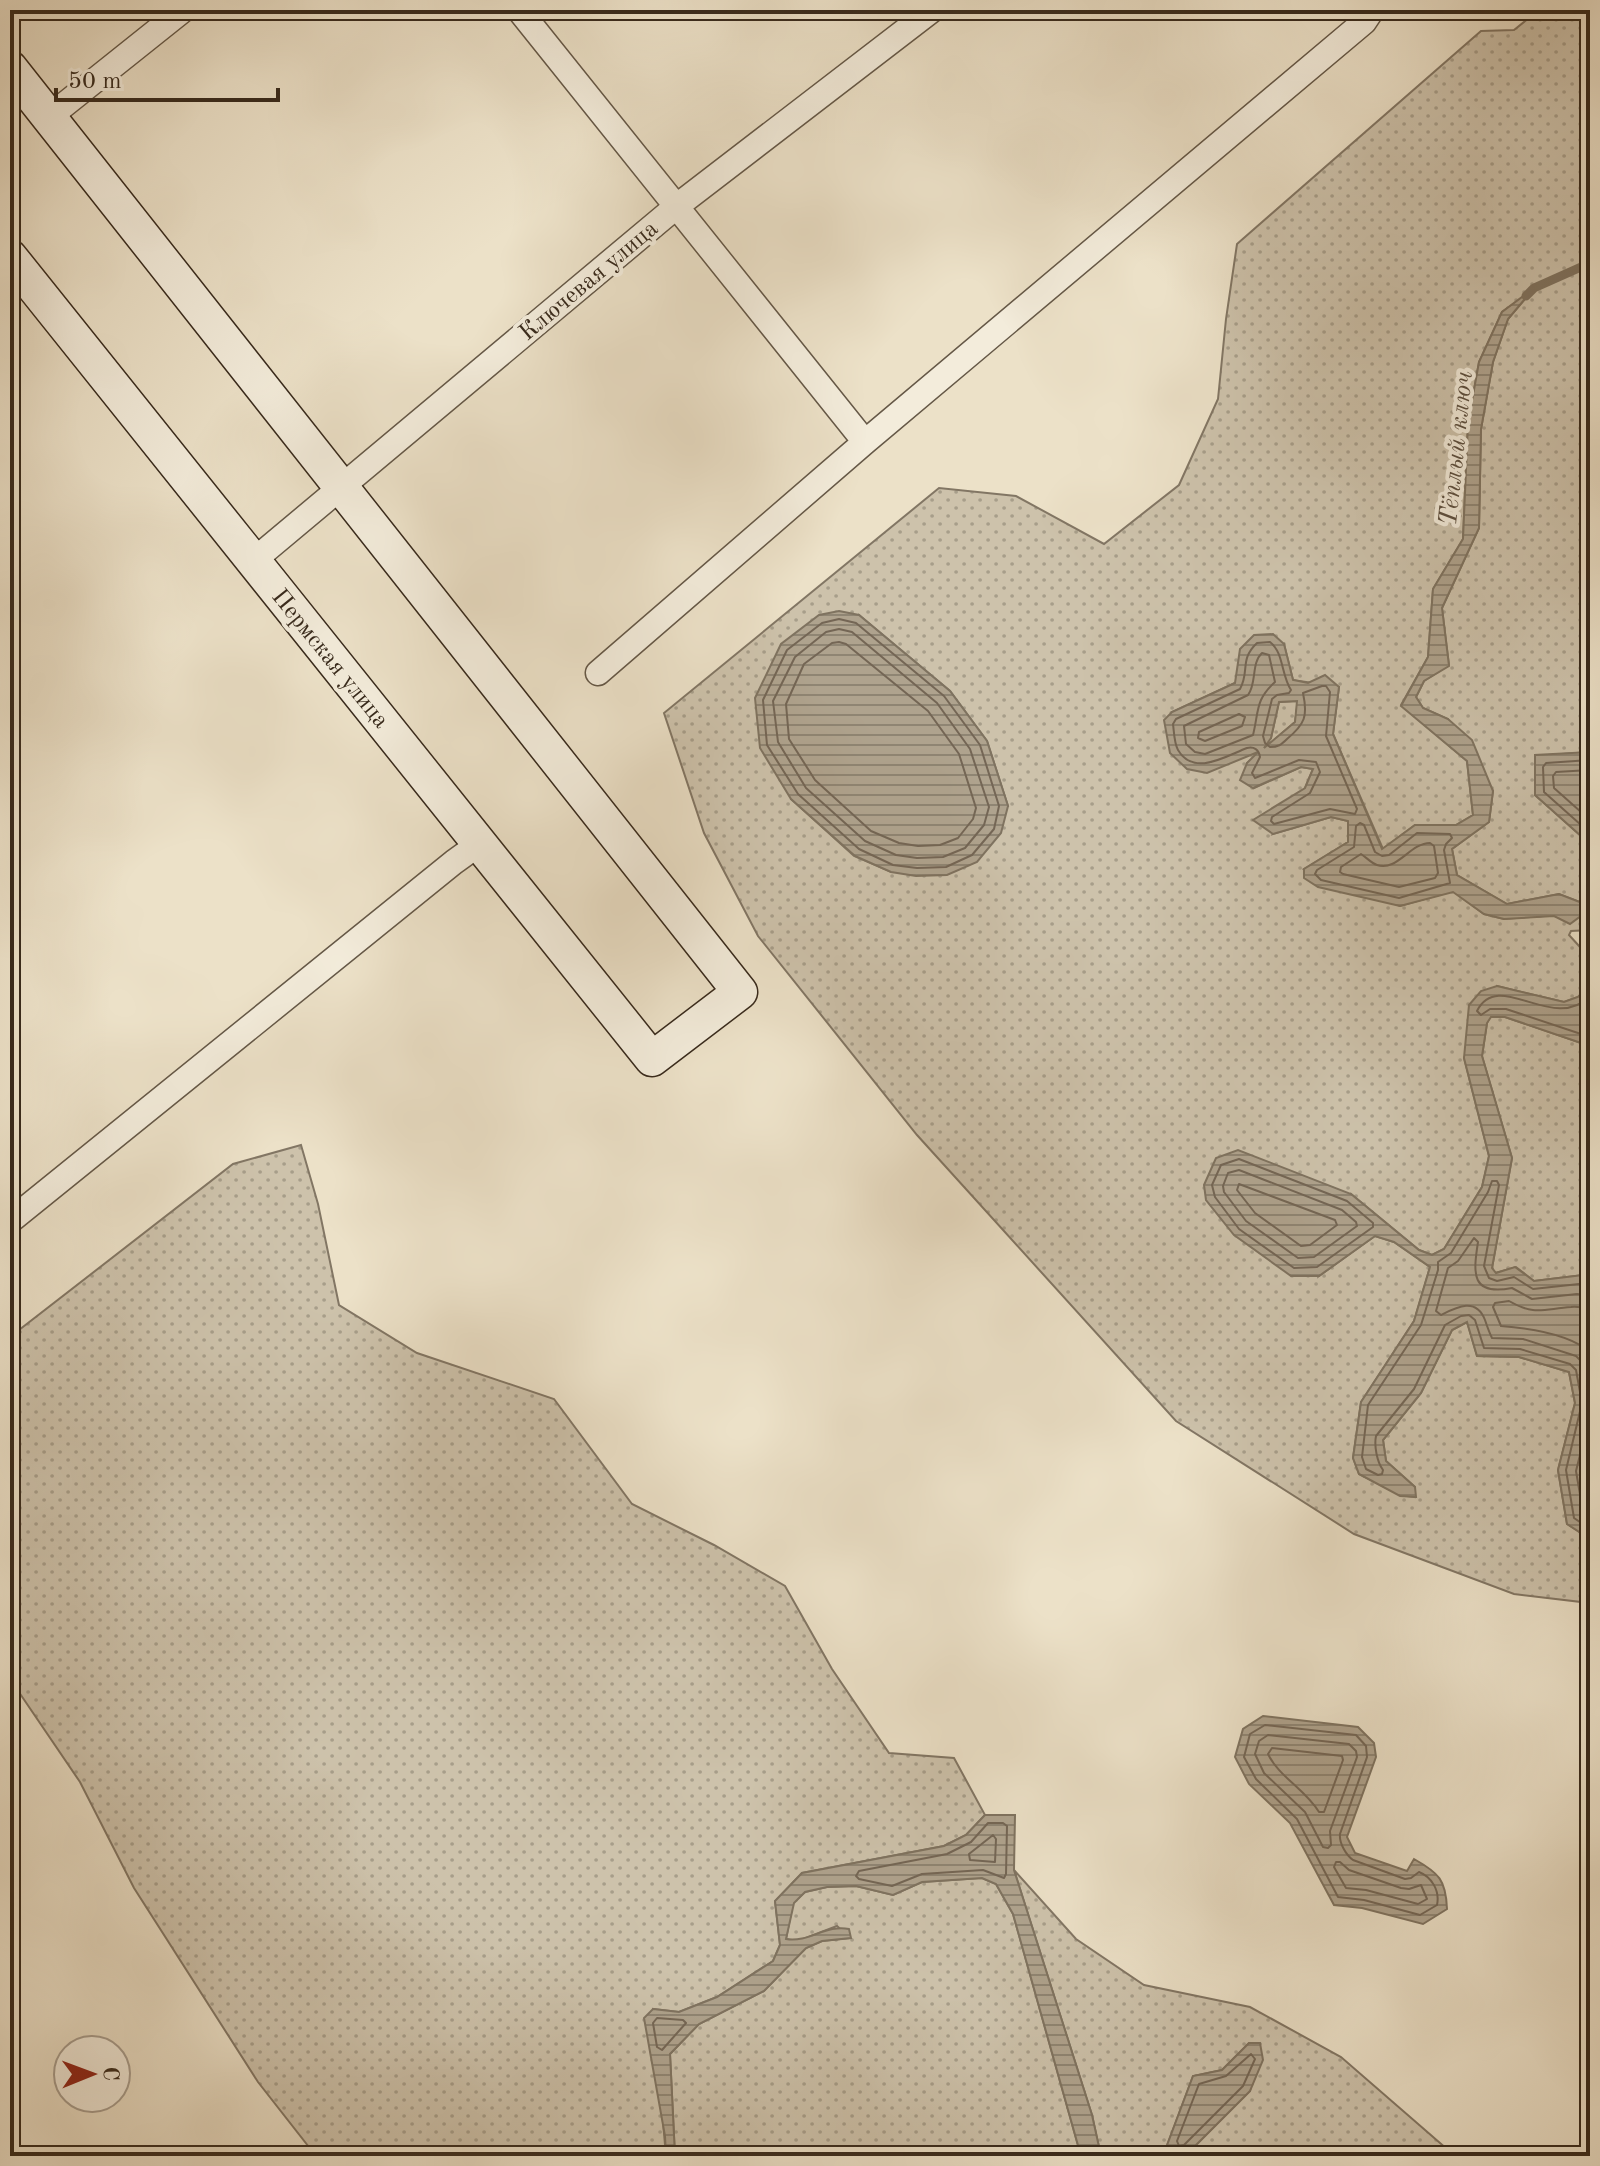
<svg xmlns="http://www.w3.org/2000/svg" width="1600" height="2166" viewBox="0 0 1600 2166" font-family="'Old Standard TT',serif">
	<defs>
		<pattern id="grass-dots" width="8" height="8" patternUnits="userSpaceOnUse" patternTransform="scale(2)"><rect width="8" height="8" fill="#cdc2ab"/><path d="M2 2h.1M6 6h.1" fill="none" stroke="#a79e8a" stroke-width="1.8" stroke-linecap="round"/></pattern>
		<pattern id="water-rules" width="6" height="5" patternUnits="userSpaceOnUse" patternTransform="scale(2)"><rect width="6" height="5" fill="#afa38e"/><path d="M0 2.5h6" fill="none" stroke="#8f8573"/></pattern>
	</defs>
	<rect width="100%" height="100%" fill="#ece1c8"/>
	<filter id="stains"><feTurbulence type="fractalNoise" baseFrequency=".0025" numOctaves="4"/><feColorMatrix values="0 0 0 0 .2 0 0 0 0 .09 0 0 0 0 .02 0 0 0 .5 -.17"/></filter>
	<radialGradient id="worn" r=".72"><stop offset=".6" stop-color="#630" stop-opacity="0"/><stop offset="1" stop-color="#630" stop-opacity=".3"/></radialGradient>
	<!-- grass -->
	<path fill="url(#grass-dots)" stroke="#827664" stroke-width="2" fill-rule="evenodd" d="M1539 10H1590V752L1535 756V795L1590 844V906L1559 894 1507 904 1457 875 1452 849 1489 822 1493 791 1448 719 1423 708 1416 697 1424 681 1449 665 1442 608 1479 528 1481 429 1493 362 1508 319 1531 292 1502 312 1479 362 1468 423 1463 539 1433 589 1428 657 1401 705 1467 761 1473 815 1456 825H1415L1383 849 1333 734 1339 687 1293 680 1284 644 1235 683 1172 712 1271 738 1279 702 1298 701 1295 722 1247 763 1254 788 1301 767 1313 769 1305 788 1273 834 1331 817 1348 821V842L1304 869 1400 906 1453 891 1484 914 1504 919 1585 913 1590 915V930L1571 931 1569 935 1590 958V985L1578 997 1564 1002 1497 986 1464 1058 1489 1156 1482 1187 1444 1249 1432 1255 1419 1250 1351 1194 1319 1276 1375 1236 1394 1242 1430 1267 1414 1321 1361 1402 1353 1458 1359 1474 1400 1495 1415 1497V1487L1386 1461 1383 1440 1421 1393 1452 1330 1467 1322 1477 1356 1519 1357 1569 1372 1575 1403 1558 1470 1567 1524 1590 1539V1603L1514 1594 1354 1534 1176 1421 917 1135 758 936 704 833 664 713 939 488 1016 496 1104 544 1179 485 1218 399 1226 319 1237 244 1481 31 1514 30ZM859 615 950 691 987 741 1008 806 891 872 854 856 791 799Z
		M1490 1017H1505L1590 1046V1281L1583 1275 1534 1281 1516 1267 1495 1273 1492 1268 1512 1158 1482 1056 1487 1023Z
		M301 1145 318 1204 339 1305 417 1353 554 1399 632 1504 714 1545 785 1586 832 1669 889 1753 954 1758 985 1815 966 1835 944 1846 802 1873 775 1901 780 1945 773 1961 717 1997 679 2012 653 2009 666 2156H316L258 2082 134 1888 80 1782 10 1679V1337L233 1164Z
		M1014 1870 1076 1939 1144 1985 1250 2007 1341 2057 1455 2156H1185L1250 2091 1260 2044 1249 2043 1222 2070 1193 2076 1163 2156H1101L1092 2115Z
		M982 1878 996 1884 1013 1914 1081 2156H675L670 2054 699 2024 764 1991 806 1948 822 1941 850 1938 837 1926 798 1941 786 1939 793 1903 805 1892 827 1887 856 1886 893 1895 922 1882Z"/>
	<!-- water -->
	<path fill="url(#water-rules)" stroke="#7f7360" stroke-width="2" fill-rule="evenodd" d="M1534 288 1508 319 1493 362 1481 429 1479 528 1442 608 1449 666 1424 681 1416 697 1423 708 1448 719 1472 740 1493 791 1489 822 1452 849 1457 875 1507 904 1559 894 1590 906V915L1585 913 1570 924 1554 916 1504 919 1484 914 1453 892 1400 906 1318 887 1304 878V869L1348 842V821L1331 817 1273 834 1253 820 1305 788 1313 769 1301 767 1253 788 1240 780 1247 763 1258 752 1207 773 1187 769 1170 753 1164 720 1172 712 1235 683 1240 649 1254 635 1273 634 1284 644 1293 680 1308 683 1325 675 1339 687 1333 734 1382 849 1415 825H1456L1473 815 1467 761 1401 706 1428 657 1433 589 1463 539 1468 423 1479 362 1502 312ZM1297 701 1295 722 1264 748 1271 738 1279 702Z
		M839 611 859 615 950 691 987 741 1008 806 1001 833 977 862 947 875 916 876 891 872 855 856 791 799 760 748 755 698 781 644 819 615Z
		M1590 752V844L1535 795V755Z
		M1590 985V1046L1505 1017H1491L1487 1023 1482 1056 1512 1158 1492 1268 1496 1273 1515 1267 1534 1281 1583 1275 1590 1281V1372L1588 1374C1587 1429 1590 1483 1590 1539L1567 1524 1558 1470 1575 1403 1569 1372 1519 1357 1477 1356 1467 1322 1452 1330 1421 1393 1383 1440 1386 1461 1415 1487 1416 1497 1400 1496 1359 1474 1353 1458 1361 1402 1414 1321 1430 1267 1394 1242 1375 1236 1319 1276H1291L1234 1235 1206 1200 1204 1185 1216 1158 1238 1150 1351 1194 1419 1250 1432 1255 1444 1249 1482 1187 1489 1156 1464 1058 1469 1005 1481 991 1497 986 1564 1002 1578 997Z
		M1263 1716 1358 1727 1374 1743 1376 1757 1347 1837 1355 1853 1407 1871 1414 1859C1439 1873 1446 1880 1447 1909L1423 1924 1362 1908 1334 1905 1290 1823 1249 1784 1235 1757 1243 1729Z
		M985 1815H1015L1014 1870 1092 2115 1101 2156H1081L1013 1914 996 1884 982 1878 922 1882 893 1895 856 1886 827 1887 805 1892 794 1903 786 1939C809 1943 826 1924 849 1929L851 1938 822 1941 806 1948 764 1991 699 2024 670 2054 675 2156H666L665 2136 644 2018 653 2009 679 2012 717 1997 773 1961 780 1945 775 1901 802 1873 944 1846 966 1835Z
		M1249 2043H1260L1263 2060 1250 2091 1185 2156H1163L1193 2076 1222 2070Z"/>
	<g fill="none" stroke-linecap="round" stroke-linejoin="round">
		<!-- shore -->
		<path stroke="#746655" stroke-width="2" d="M839 619 856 623 944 696 980 745 999 806 994 829 972 855 946 867 917 868 893 865 859 849 798 794 767 745 763 700 787 650 822 623Z
			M839 629 852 632 937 703 970 749 989 807 984 825 965 848 943 857 917 858 896 855 865 841 806 788 778 742 773 701 795 657 826 632Z
			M839 642 846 644 928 711 959 754 976 808 973 819 958 838 940 845 918 846 899 843 871 831 815 780 789 739 786 704 804 664 832 643Z
			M1270 642C1284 653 1281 675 1291 690L1289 693 1277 695 1272 699 1263 736 1265 743 1270 747C1278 747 1281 745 1287 739 1305 724 1308 716 1303 693L1322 686H1326L1330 692 1326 736 1357 809 1355 814 1330 809 1274 824 1271 821 1272 817 1310 793 1320 772 1316 762 1299 760 1255 778 1252 773 1260 757C1259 750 1254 746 1247 748 1226 756 1194 777 1178 750 1174 743 1174 731 1173 724L1176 719 1240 689C1250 671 1239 660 1257 643Z
			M1262 653 1269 655 1275 682C1255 700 1259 711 1253 735L1205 754 1195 752 1186 744 1184 726 1248 695C1257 683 1251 663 1262 653Z
			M1239 714 1245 717 1242 726 1205 741 1198 738 1199 732Z
			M1590 760 1546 763 1543 767 1544 792 1590 833
			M1590 770 1556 772 1553 776 1554 788 1590 820
			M1360 823 1364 825 1375 852 1382 856 1389 855 1417 833 1450 834 1452 838 1446 844 1444 850 1450 883 1399 898 1321 880 1315 874 1317 870 1354 847 1356 826Z
			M1430 843 1434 846 1438 873 1435 878 1399 887 1343 874 1340 872 1341 867 1361 854C1366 857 1371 863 1377 865 1397 872 1410 843 1430 843Z
			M1590 996C1553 1034 1499 968 1477 1011L1481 1015 1490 1009H1506L1590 1037
			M1239 1159 1347 1201 1373 1223V1227L1317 1267 1294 1268 1239 1229 1215 1197 1212 1185 1221 1165Z
			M1239 1170 1342 1210 1356 1222 1357 1226 1314 1257 1298 1258 1246 1221 1224 1192 1223 1186 1228 1173Z
			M1239 1184 1335 1220 1337 1225 1310 1245 1301 1246 1255 1213 1237 1190Z
			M1590 1286 1579 1284 1533 1289 1514 1277 1497 1281 1489 1278 1484 1266 1499 1185 1497 1181H1492L1488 1192 1451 1253 1438 1262V1270L1421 1325 1368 1405 1362 1457 1366 1469 1378 1475 1382 1474 1383 1470C1377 1462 1374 1446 1376 1436L1414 1389 1445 1325 1461 1316 1469 1315 1475 1320 1484 1348 1520 1349 1570 1364 1576 1370 1582 1403 1566 1470 1574 1518 1590 1529
			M1590 1296 1577 1294 1532 1299 1512 1288C1471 1296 1473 1274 1478 1242L1474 1238 1458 1261 1448 1268 1436 1311 1441 1315C1457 1307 1476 1297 1485 1320 1487 1326 1489 1332 1492 1338L1523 1339 1576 1356 1585 1365 1590 1388
			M1590 1308C1583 1308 1577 1306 1571 1307 1543 1309 1535 1316 1509 1301L1495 1303 1493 1307 1501 1326C1527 1328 1569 1334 1590 1352
			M1590 1415 1576 1471 1583 1512 1590 1517
			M1265 1725 1356 1735 1366 1746 1367 1757 1340 1834C1339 1843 1346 1855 1353 1860L1405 1879 1411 1878 1419 1872C1432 1877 1440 1891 1437 1905L1420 1915 1364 1900 1338 1897 1297 1819 1256 1779 1244 1757 1250 1734Z
			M1268 1735 1349 1744 1356 1751 1357 1757 1330 1831 1331 1845 1328 1848 1323 1847 1305 1812 1264 1773 1255 1754 1259 1741Z
			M1272 1748 1342 1756 1343 1760 1324 1812H1319C1305 1789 1279 1777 1268 1754Z
			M988 1823H1003L1007 1826 1006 1874 1004 1878 983 1870 922 1874 892 1886 859 1879 856 1876 859 1871 947 1854 971 1842Z
			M993 1835 996 1839 995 1862 970 1860 969 1854Z
			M1336 1862H1340L1349 1870 1401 1888 1409 1889 1421 1885 1427 1899 1418 1904 1366 1890 1346 1888 1334 1867Z
			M657 2018 683 2020 686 2023 662 2050 657 2047 653 2023Z
			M1251 2054 1255 2059 1243 2086 1184 2145 1179 2146 1177 2141 1199 2084 1226 2076Z"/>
		<!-- stream -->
		<path stroke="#7f7360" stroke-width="9" d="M1526 296 1534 288 1590 263"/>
		<!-- street casing -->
		<g stroke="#655847" stroke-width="27">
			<path id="street" d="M519 10 865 442
				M49 117 183 10
				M253 561 677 206 932 10
				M598 673 865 442 1364 22 1372 10
				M10 1221 454 862 479 844"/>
		</g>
		<!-- secondary casing -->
		<g stroke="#382a1c" stroke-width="37">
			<path id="secondary" d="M10 68 740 992 652 1059 10 257"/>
		</g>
		<!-- street -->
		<use href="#street" stroke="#f3ecdb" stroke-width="24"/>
		<!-- secondary -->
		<use href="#secondary" stroke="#f3ecdb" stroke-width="34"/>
	</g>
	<g text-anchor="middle" stroke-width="8" stroke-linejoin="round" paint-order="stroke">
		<!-- street labels -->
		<g font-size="24" fill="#382a1c" stroke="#f3ecdb">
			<text transform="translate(588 280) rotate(-40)" y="8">Ключевая улица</text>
			<text transform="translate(331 658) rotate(51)" y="8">Пермская улица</text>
		</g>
		<!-- water labels -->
		<g font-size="26" font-style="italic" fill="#5c4e3e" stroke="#f3ecdb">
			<text transform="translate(1455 448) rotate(-84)" y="9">Тёплый ключ</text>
		</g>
	</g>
	<!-- margin -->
	<rect width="1600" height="2166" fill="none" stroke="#ece1c8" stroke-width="40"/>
	<rect x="12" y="12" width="1576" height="2142" fill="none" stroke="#382a1c" stroke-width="4"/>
	<rect x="20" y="20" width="1560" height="2126" fill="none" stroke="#382a1c" stroke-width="2"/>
	<!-- north arrow -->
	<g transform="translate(92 2074) rotate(89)"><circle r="38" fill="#f3ecdb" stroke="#a89e8f" stroke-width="2"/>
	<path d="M0-6L14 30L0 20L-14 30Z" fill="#8f2418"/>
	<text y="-12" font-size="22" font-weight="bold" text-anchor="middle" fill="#382a1c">С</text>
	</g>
	<!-- scale -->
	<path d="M56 88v12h222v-12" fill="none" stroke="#382a1c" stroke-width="4"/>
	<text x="68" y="88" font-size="24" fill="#382a1c" stroke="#f3ecdb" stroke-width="6" paint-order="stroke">50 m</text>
	<rect width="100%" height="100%" filter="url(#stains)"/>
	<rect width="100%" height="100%" fill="url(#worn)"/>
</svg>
